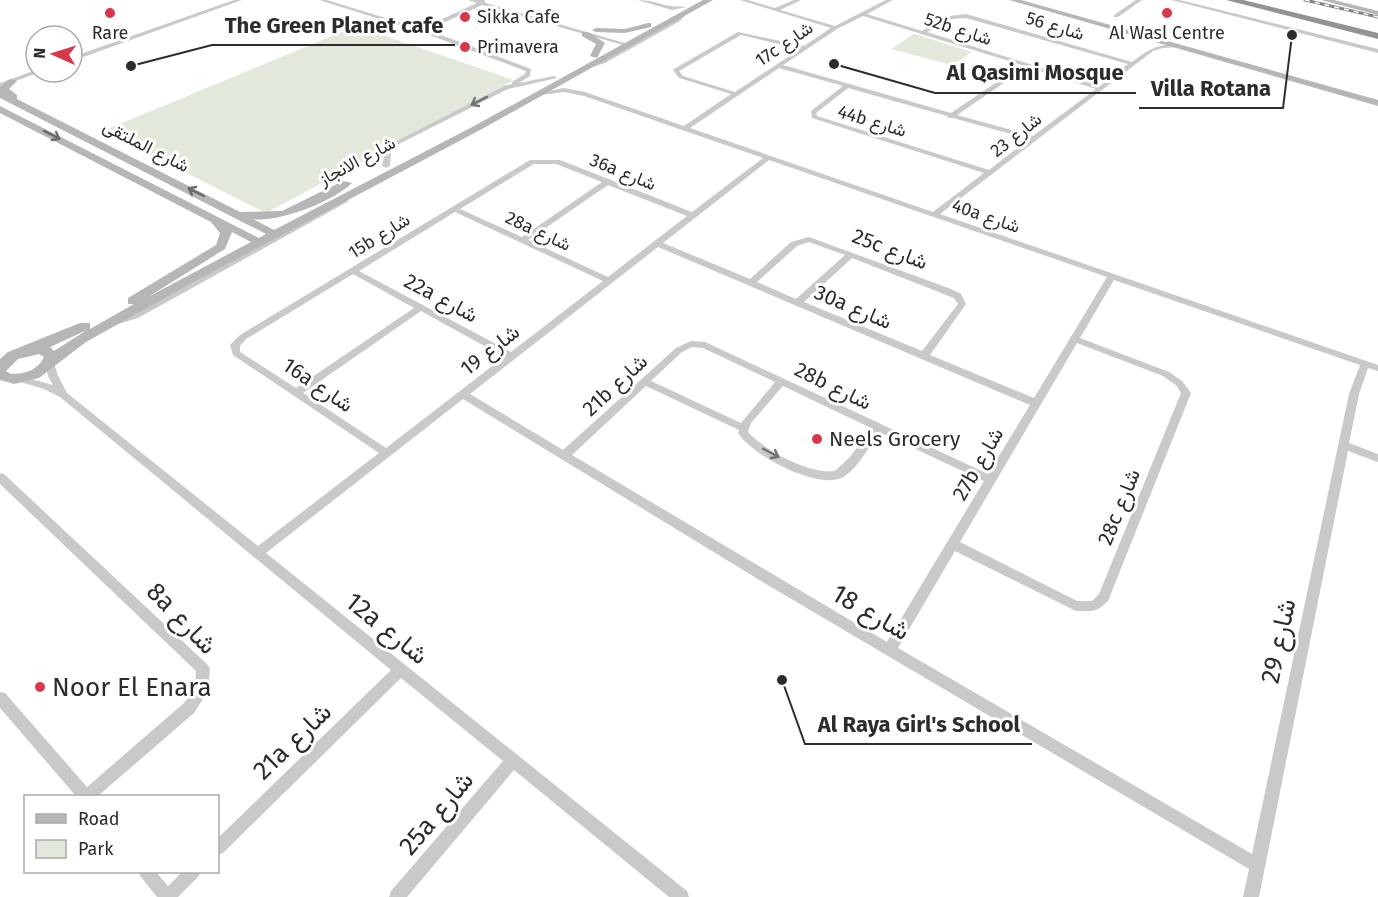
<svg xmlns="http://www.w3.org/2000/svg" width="1378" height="897" viewBox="0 0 1378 897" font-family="'Fira Sans',Vazirmatn,sans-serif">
	<rect width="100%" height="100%" fill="#fff"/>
	<!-- green -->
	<path fill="#e2e9da" d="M356 26 514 80 266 213 103 131Z
		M914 34H915L972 52 952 65 891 49Z"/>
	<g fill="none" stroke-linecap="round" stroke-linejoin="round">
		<!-- street -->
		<path fill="#c9c9c9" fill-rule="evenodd" d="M234 0H242L72 61V57Z
			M319 0H327L415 27 422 25 425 27 477 3 468 0H484L486 3 628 44 623 45 482 5 428 30 531 69 530 76 519 83 554 76 557 78 508 89 397 145 391 152 390 166 386 168 382 166 385 151 393 143 504 86 512 84V82L525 74 526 71 424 33 410 34 405 30 408 28Z
			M638 0C650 0 659 4 670 6 676 7 681 6 686 7L672 10Z
			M740 0H748L775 8 794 0H801L780 10 835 26 886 0H893L867 14 922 31 949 16 966 14 1132 62C1147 50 1158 43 1178 45V47L1163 48 1153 51 940 214 1378 365V371L1368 368 1359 394 1349 443 1378 454V462L1348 451 1259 897H1243L1249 869 766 584 463 399 266 553 687 891 689 897H669L514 770 407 897H389L391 891 503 761 401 678 223 853 218 855V838L391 670 60 397 44 389 17 381 15 379 17 377 20 376 53 385 48 376 45 362 50 359 53 360 58 376 67 393 258 546 379 453 233 355 230 345 240 335 530 160H560L692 212 763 158 584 96 564 92 541 95 538 93 564 88 585 92 684 126 731 94 679 78 673 70 674 69 738 32 804 46 831 28ZM863 16 1022 65 951 113 783 65 837 29ZM966 18 1128 64 1100 86 927 32 952 19ZM741 35 800 49 735 92 683 76 679 71ZM1027 67 1096 89 1033 136 957 115ZM779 68 843 86 811 111 812 118 984 173 933 212 690 128ZM848 88 947 116 948 118H953L1029 139 989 170 817 116 816 113ZM769 160 1107 277 1034 398 930 355 966 304 961 294 951 289 809 237 791 242 750 279 663 243ZM534 164H556L602 182 522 237 460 209ZM608 185 687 216 608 277 528 240ZM455 212 603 281 511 352 359 271ZM809 242 845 255 796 299 757 282 797 246ZM658 247 1030 405 988 474 705 342 691 341 676 348 563 450 470 394ZM852 258 954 298 958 304 922 351 804 302ZM353 274 414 308 296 388 240 352V346L246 339ZM1114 280 1360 365 1349 394 1252 854 898 648 955 551 1076 611C1092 611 1096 613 1108 601L1191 393 1182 381 1169 372 1080 338ZM421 311 504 357 386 448 303 393ZM1077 343 1163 376 1176 385 1181 393 1099 594 1092 601H1077L960 542ZM692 347 703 348 775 382 741 423 651 381 682 352ZM646 386 739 430 738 433C752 455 815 489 841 478 856 472 870 445 879 432L984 481 887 642 572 455ZM783 386 871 428 850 457 835 471C810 475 765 451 748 432L751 423Z
			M1136 0H1142L1118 17H1114V15Z
			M1171 0H1180L1378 49V53Z
			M681 13 686 14 680 21 605 63 586 69 583 67 601 61 676 19Z
			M36 70V72H40L0 87V83Z
			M342 199 349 201 138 318 115 325 110 322 112 320 132 314Z
			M0 473 4 474 208 665 210 669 208 691 194 713 98 796H76L0 708V692L5 693 87 787 184 703 195 689 196 671 0 484Z
			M138 872H156L168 886 182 872H201L198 877 178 897H157L141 877Z"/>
		<!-- secondary -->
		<path fill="#b6b6b6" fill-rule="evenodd" d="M703 0H713L482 129 197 280 86 342 39 378 14 384 0 380V359L8 352 80 323H90V329L134 304H128V298L216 245 220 233 211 222 0 113V106L259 238 266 234 0 98V87L10 79 17 81 9 89 17 95V99L240 212 282 211 343 181 352 183C334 201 279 223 253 219L274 230 476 125ZM232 232 251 242 148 297 225 249ZM87 330 54 351 50 347ZM39 354 44 357C38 370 25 374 11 374L6 371 18 359Z
			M1009 0H1021L1378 100V106Z
			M1321 0H1334L1378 11V15Z
			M648 23H651V27L625 33 596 32 592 30 596 28 625 29Z
			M582 32H588L605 43 597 58 590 56 596 44 582 36Z"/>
		<!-- highway -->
		<path fill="#939393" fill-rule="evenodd" d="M1226 0H1243L1378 33V39Z"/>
		<!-- rail casing -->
		<g stroke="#818181" stroke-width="3">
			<path id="rail" d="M1305 0 1378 17"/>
		</g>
		<!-- rail -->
		<use href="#rail" stroke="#fff" stroke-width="1.5" stroke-dasharray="5" stroke-linecap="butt"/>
	</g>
	<!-- one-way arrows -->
	<defs><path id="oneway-shaft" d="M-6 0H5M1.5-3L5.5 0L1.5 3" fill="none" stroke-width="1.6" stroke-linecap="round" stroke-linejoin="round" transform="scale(1.5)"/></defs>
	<g stroke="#737373">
		<use href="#oneway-shaft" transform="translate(479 101) rotate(153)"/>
		<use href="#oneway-shaft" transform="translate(771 453) rotate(28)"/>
	</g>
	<g stroke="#6a6a6a">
		<use href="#oneway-shaft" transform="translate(52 135) rotate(27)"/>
		<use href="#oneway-shaft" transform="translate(196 192) rotate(-153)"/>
	</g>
	<!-- markers -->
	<g fill="#d9374a" stroke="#fff" stroke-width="2">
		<circle cx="110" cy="13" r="6"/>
		<circle cx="1167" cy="13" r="6"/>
		<circle cx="465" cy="17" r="6"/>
		<circle cx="465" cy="47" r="6"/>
		<circle cx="817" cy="439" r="6"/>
		<circle cx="40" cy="687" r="6"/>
	</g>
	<g text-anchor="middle" stroke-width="6" stroke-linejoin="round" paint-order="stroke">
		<!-- far-poi labels -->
		<g font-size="18" fill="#2c2c2c" stroke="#fff" text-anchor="start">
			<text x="477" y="23">Sikka Cafe</text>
			<text x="110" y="39" text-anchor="middle">Rare</text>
			<text x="1167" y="39" text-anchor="middle">Al Wasl Centre</text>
			<text x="477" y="53">Primavera</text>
		</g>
		<!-- far-street labels -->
		<g font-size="18" fill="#2c2c2c" stroke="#fff">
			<text transform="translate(1055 26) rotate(17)" y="6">شارع 56</text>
			<text transform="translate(958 29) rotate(18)" y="6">52b شارع</text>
			<text transform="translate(784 44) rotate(-34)" y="6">17c شارع</text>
			<text transform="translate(872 121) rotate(17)" y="6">44b شارع</text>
			<text transform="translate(1016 135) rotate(-38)" y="6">شارع 23</text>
			<text transform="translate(146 146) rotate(27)" y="6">شارع الملتقى</text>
			<text transform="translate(357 161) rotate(-28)" y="6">شارع الانجاز</text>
			<text transform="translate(623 172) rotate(22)" y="6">36a شارع</text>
			<text transform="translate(986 216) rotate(19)" y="6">40a شارع</text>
			<text transform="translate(538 231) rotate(25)" y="6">28a شارع</text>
			<text transform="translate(379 236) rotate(-32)" y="6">15b شارع</text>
		</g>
		<!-- street labels -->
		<g font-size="21" fill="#2c2c2c" stroke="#fff">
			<text transform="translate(890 249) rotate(21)" y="7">25c شارع</text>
			<text transform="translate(441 298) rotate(28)" y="7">22a شارع</text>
			<text transform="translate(853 307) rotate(23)" y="7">30a شارع</text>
			<text transform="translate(490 350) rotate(-38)" y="7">شارع 19</text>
			<text transform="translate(318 385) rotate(34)" y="7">16a شارع</text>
			<text transform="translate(615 385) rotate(-43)" y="7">21b شارع</text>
			<text transform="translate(833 386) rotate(26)" y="7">28b شارع</text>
			<text transform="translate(978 464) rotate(-60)" y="7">27b شارع</text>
			<text transform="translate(1119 507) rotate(-68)" y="7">28c شارع</text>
		</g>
		<!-- poi labels -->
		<g font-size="21" fill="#2c2c2c" stroke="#fff" text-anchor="start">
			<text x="829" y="446">Neels Grocery</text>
		</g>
		<!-- near-street labels -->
		<g font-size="26" fill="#2c2c2c" stroke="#fff">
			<text transform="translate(871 612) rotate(30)" y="9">شارع 18</text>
			<text transform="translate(182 618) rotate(46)" y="9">8a شارع</text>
			<text transform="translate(387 628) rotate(39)" y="9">12a شارع</text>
			<text transform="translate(1278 641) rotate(-78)" y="9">شارع 29</text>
			<text transform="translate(292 741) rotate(-44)" y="9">21a شارع</text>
			<text transform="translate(436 813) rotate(-50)" y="9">25a شارع</text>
		</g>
		<!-- near-poi labels -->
		<g font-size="26" fill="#2c2c2c" stroke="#fff" text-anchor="start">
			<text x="52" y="696">Noor El Enara</text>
		</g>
	</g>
	<!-- callouts -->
	<path fill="none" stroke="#2c2c2c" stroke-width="2" d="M131 66L212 45H455M834 64L935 93H1136M1292 35L1283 108H1139M782 680L805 744H1032"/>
	<g fill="#2c2c2c" stroke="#fff" stroke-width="2">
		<circle cx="131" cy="66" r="6"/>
		<circle cx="834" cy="64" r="6"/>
		<circle cx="1292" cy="35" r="6"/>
		<circle cx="782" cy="680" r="6"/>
	</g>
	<g font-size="22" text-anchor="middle" font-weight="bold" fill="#2c2c2c" stroke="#fff" stroke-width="6" stroke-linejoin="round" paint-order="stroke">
		<text x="334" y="33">The Green Planet cafe</text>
		<text x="1035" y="80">Al Qasimi Mosque</text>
		<text x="1211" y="96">Villa Rotana</text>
		<text x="919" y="732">Al Raya Girl's School</text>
	</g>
	<!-- legend -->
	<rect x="24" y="795" width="195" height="78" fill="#ffffff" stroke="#ababab" stroke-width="1.5"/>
	<rect x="36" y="814" width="30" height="9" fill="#b6b6b6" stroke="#ababab" stroke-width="1.5"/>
	<text x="78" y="825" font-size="18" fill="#2c2c2c">Road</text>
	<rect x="36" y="840" width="30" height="18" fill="#e2e9da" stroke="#ababab" stroke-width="1.5"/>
	<text x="78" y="855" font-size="18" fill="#2c2c2c">Park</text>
	<!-- north arrow -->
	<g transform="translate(54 54) rotate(273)"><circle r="28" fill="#ffffff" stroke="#ababab" stroke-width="1.5"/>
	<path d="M0-4.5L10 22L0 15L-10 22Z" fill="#d9374a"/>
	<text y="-9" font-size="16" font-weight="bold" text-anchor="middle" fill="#2c2c2c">N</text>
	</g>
</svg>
